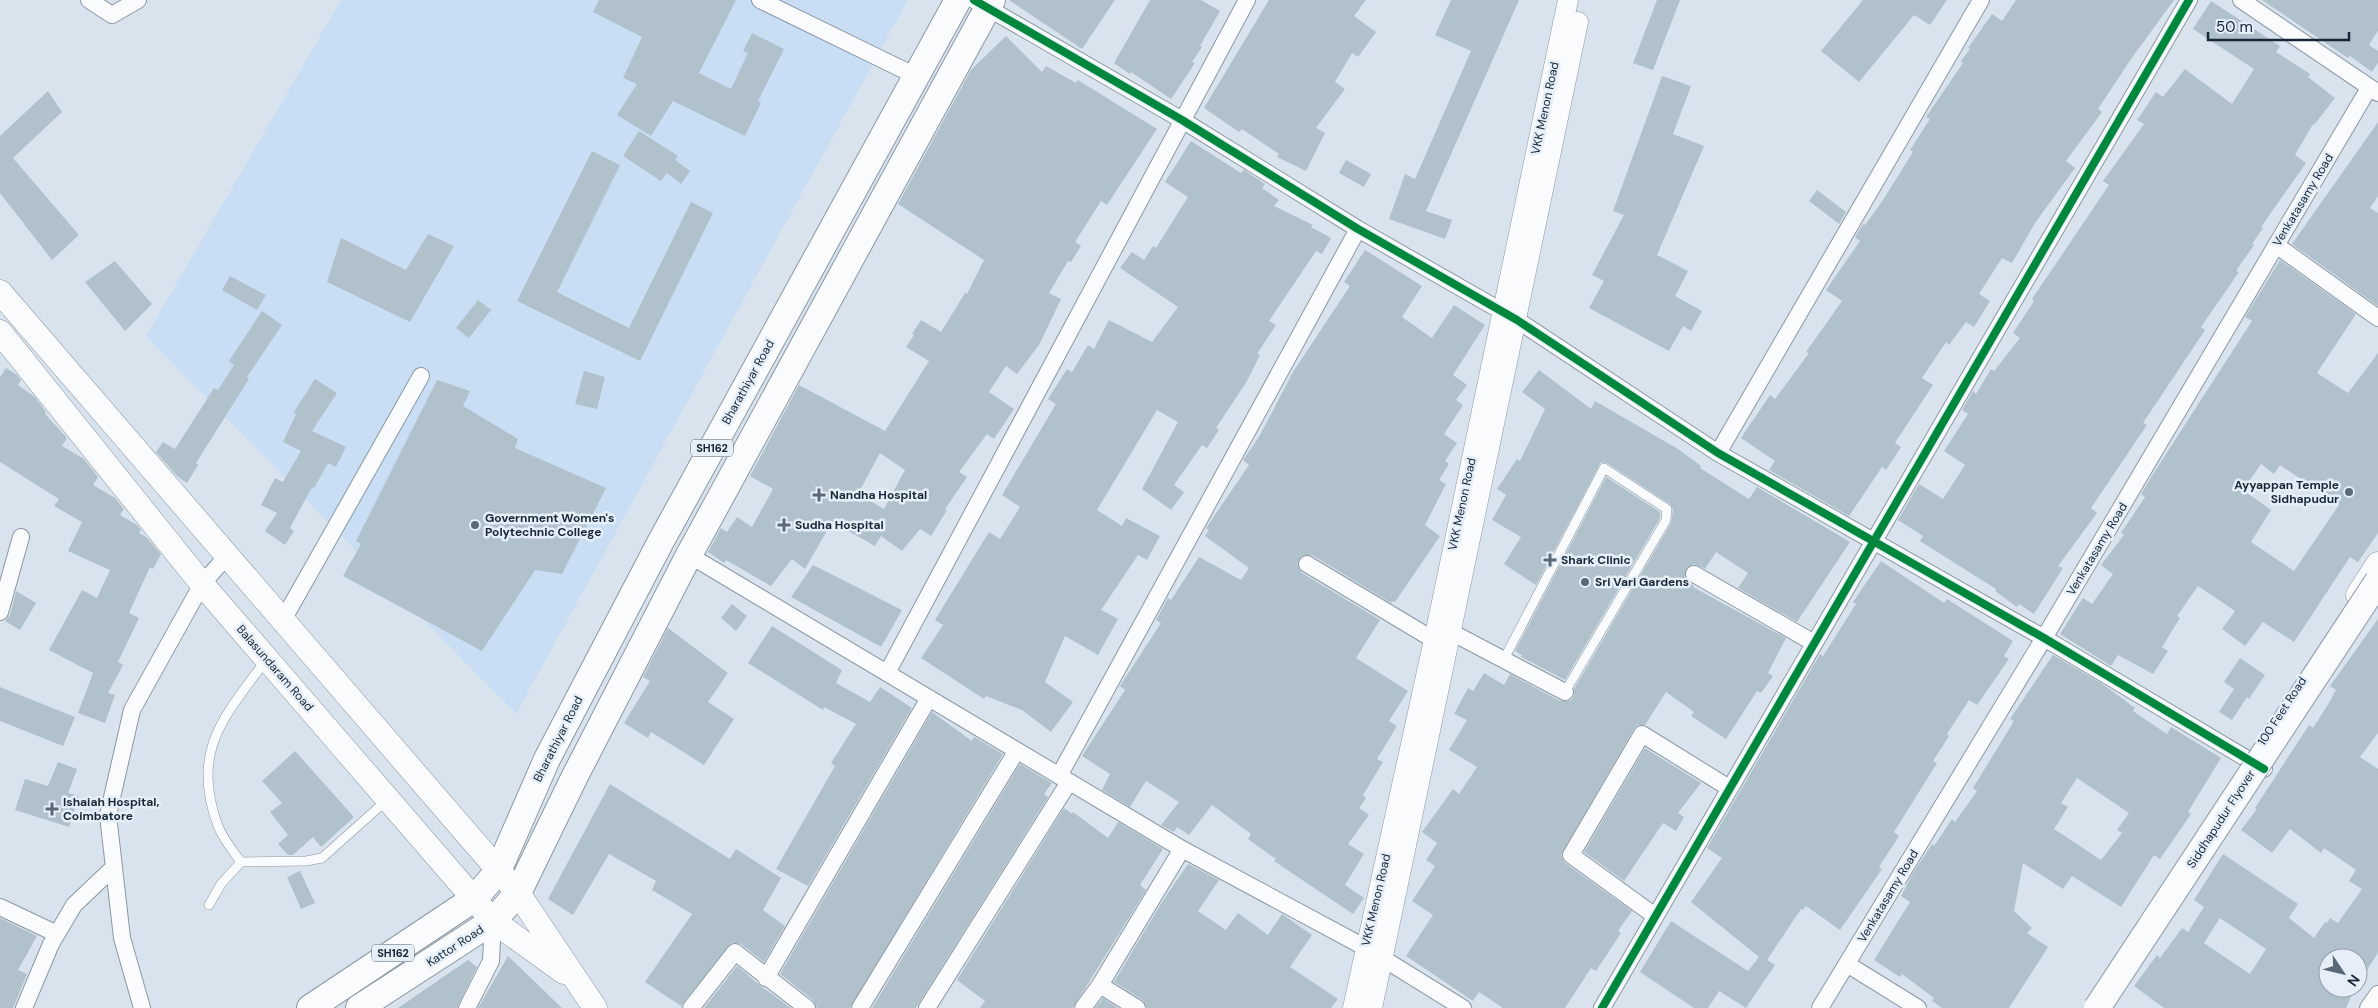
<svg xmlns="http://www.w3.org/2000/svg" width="2378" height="1008" viewBox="0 0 2378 1008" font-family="'DM Sans',sans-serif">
	<rect width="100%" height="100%" fill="#d9e3ed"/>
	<!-- built -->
	<path fill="#c9def4" d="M341 0H908L516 714 146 336Z"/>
	<!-- building -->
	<path fill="#b0c1cc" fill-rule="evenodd" d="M599 0H736L699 73 731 89 748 53 743 51 752 33 784 49 758 101 761 103 745 136 673 101 651 136 617 115 637 84 623 78 642 37 593 12Z
		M1009 0H1115L1082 49Z
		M1150 0H1201L1220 11 1200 46 1202 47 1192 62 1195 63 1171 99 1131 72 1130 74 1114 63Z
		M1269 0H1366L1354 16 1376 32 1358 57 1352 53 1335 82 1345 89 1316 128 1325 133 1306 171 1277 157 1279 154 1242 129 1239 132 1204 108Z
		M1451 0H1519L1426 211 1452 220 1445 239 1389 219 1405 174 1415 179 1471 51 1435 35Z
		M1657 0H1680L1653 70 1633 63Z
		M1863 0H1947L1930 25 1914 15 1859 82 1821 51Z
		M2016 0H2174L2131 59 2098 109 2102 112 2066 161 2075 168 2035 223 2012 263 2002 258 1979 294 1990 301 1974 327 1966 322 1949 345 1946 342 1922 378 1933 385 1895 443 1901 447 1886 470 1882 467 1849 516 1769 470 1775 461 1741 438 1770 395 1775 399 1809 353 1806 352 1842 301 1826 290 1860 241 1855 237 1863 224 1865 225 1881 203 1913 152 1910 150 1930 119 1926 117 1963 63 1961 61 1970 49 1968 48 1992 14 2002 21Z
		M2262 0H2378V31L2369 45 2378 51V63L2372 72 2350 56 2348 58Z
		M2211 1 2280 46 2276 52 2310 74 2308 77 2335 98 2314 125 2313 124 2295 155 2306 163 2261 227 2263 228 2252 244 2254 245 2236 271 2239 272 2201 327 2205 330 2143 423 2147 425 2091 508 2097 513 2058 566 2063 568 2034 614 2019 604 2017 607 1995 591 1996 589 1920 541 1923 536 1898 520 1919 484 1943 499 1965 465 1944 451 1968 414 1962 410 1973 391 1976 394 1991 369 1994 371 2020 338 2013 333 2034 301 2032 299 2109 185 2103 181 2144 124 2137 120 2156 92 2163 97 2185 69 2232 104 2254 69 2193 29Z
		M1006 36 1042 72 1046 66 1076 83 1078 80 1157 129 1107 205 1101 201 1075 242 1081 246 1071 262 1068 261 1049 293 1061 299 1039 345 1017 374 1006 366 989 392 1014 409 994 439 987 434 959 472 967 477 945 509 947 510 931 536 920 529 902 551 881 536 875 546 832 522 805 569 792 559 771 586 726 560 724 563 708 552 721 528 727 532 737 517 752 527 773 489 750 476 799 385 885 431 929 361 906 347 914 335 912 334 921 320 941 332 965 293 967 294 984 260 898 204 971 70ZM880 453 905 470 884 509 858 494Z
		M1662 76 1691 86 1673 134 1704 146 1657 255 1688 271 1675 296 1702 311 1691 331 1683 326 1669 351 1589 308 1604 281 1592 275 1624 215 1613 211Z
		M48 91 62 112 13 158 79 235 52 260 0 193V136Z
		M2378 122V196L2370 208 2378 213V306L2292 244Z
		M639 131 678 156 675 160 690 171 681 184 667 173 661 181 623 156Z
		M1191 141 1241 173 1244 170 1265 184 1262 188 1279 200 1274 206 1313 225 1311 227 1331 238 1322 254 1316 251 1269 321 1276 325 1257 354 1260 355 1247 381 1216 428 1219 430 1207 448 1202 445 1174 485 1184 492 1171 510 1142 489 1178 422 1157 410 1097 510 1122 526 1126 518 1160 536 1147 560 1138 555 1101 610 1118 619 1098 655 1065 636 1045 682 1073 702 1051 732 1022 710 986 696 984 699 921 658 943 625 935 620 989 532 1000 539 1020 507 1002 495 1056 404 1048 399 1067 369 1072 372 1088 345 1094 349 1109 320 1152 342 1178 307 1120 268 1132 252 1144 260 1153 246 1156 248 1188 197 1165 182Z
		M592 151 620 165 557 292 629 328 691 202 713 213 640 361 517 301Z
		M1346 160 1371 174 1364 187 1339 173Z
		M1817 190 1846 212 1839 224 1809 201Z
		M428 234 454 246 410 322 327 282 341 238 406 270Z
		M1365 250 1422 286 1402 317 1432 338 1454 305 1485 325 1453 375 1467 385 1456 400 1463 405 1444 434 1457 443 1445 461 1449 464 1439 480 1446 484 1425 525 1440 536 1395 602 1392 601 1391 603 1312 555 1302 556 1297 563 1302 573 1380 620 1356 658 1408 691 1389 721 1397 726 1377 759 1383 762 1363 795 1366 798 1359 808 1369 815 1348 844 1364 854 1345 885 1364 898 1353 914 1274 861 1276 859 1248 839 1251 834 1212 805 1189 835 1177 827 1174 832 1161 825 1179 802 1146 781 1130 807 1102 790 1110 774 1082 756 1125 690 1120 686 1161 623 1156 620 1168 598 1171 600 1199 557 1241 580 1249 568 1205 536 1209 530 1206 528 1249 465 1243 460 1259 437 1293 372 1350 286 1344 282Z
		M2280 260 2356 314 2317 373 2348 393 2378 353V533L2358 562 2350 557 2294 642 2263 622 2245 646 2222 629 2235 611 2198 586 2177 616 2180 618 2162 647 2168 651 2153 674 2118 655 2111 666 2060 634 2083 598 2092 604 2113 574 2101 565 2124 535 2121 533 2145 497 2141 494 2153 474 2252 321 2245 317ZM2261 464 2274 474 2280 465 2339 505 2294 571 2251 542 2271 510 2243 490Z
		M115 261 152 304 125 331 85 282Z
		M230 276 266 295 257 310 222 290Z
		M478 300 491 310 469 338 456 328Z
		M262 311 282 325 247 377 249 379 196 463 198 465 187 483 177 476 156 452 163 442 175 449 214 388 218 390 234 365 229 361Z
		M6 368 17 375 21 380 18 385 35 397 46 412 45 414 67 438 62 446 84 459 98 477 93 485 115 498 124 509 120 515 137 525 141 530 139 533 146 537 161 554 153 569 150 567 129 613 139 618 118 662 123 665 108 693 115 695 105 723 78 713 93 673 49 650 82 590 97 598 110 570 68 551 82 522 54 506 59 499 0 462V377Z
		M1539 370 1591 409 1595 401 1678 449 1701 466 1700 468 1749 499 1757 487 1850 542 1797 622 1738 588 1748 573 1716 552 1705 569 1694 564 1686 569 1685 579 1694 586 1693 587 1786 638 1768 673 1773 676 1761 693 1757 691 1726 739 1691 716 1694 712 1666 692 1645 725H1638L1634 729 1561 855 1565 863 1632 911 1618 931 1621 933 1596 971 1591 968 1565 1008H1503L1479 992 1473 1001 1406 956 1433 915 1412 901 1435 866 1426 860 1437 843 1422 832 1453 789 1459 794 1477 767 1449 750 1467 720 1454 714 1468 688 1473 691 1484 673 1504 685 1510 674 1560 701 1571 700 1574 696V689L1671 523 1673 510 1670 504 1607 463 1601 462 1536 585 1504 564 1521 537 1492 520 1506 495 1497 489 1517 459 1520 461 1545 409 1522 392Z
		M584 371 605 377 597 409 575 404Z
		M315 379 337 393 312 431 346 447 336 467 328 463 314 488 312 487 290 528 294 531 285 545 265 531 277 513 261 505 275 478 283 482 301 451 283 442 296 414 294 412Z
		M437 380 470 391 463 406 518 439 515 448 606 488 562 574 535 570 482 651 343 576 361 544 356 541Z
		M1606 477 1660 512V518L1565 680 1521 657 1522 655 1515 651Z
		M1881 561 1944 603 1947 599 2013 641 2004 656 2009 659 1977 705 1969 700 1947 734 1949 736 1933 761 1937 763 1894 832 1899 836 1879 867 1882 869 1840 930 1806 906 1803 910 1801 909 1767 960 1775 965 1746 1008 1719 991 1708 1008H1694L1640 972 1671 921 1748 971 1759 957 1691 902 1722 858 1707 848 1820 654 1823 656 1856 604 1853 602Z
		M813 565 902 610 881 647 791 597Z
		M16 591 36 603 20 630 5 621 10 615Z
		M732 604 747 616 736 631 721 618Z
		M2378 619V733L2360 757 2378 769V953L2358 984V958H2328V988H2355L2346 1008H2164L2134 986 2157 955 2160 958 2182 928 2188 932 2204 907 2194 900 2223 854 2298 904 2289 918 2314 938 2325 922 2327 923 2330 918 2338 923 2362 889 2349 881 2356 870 2324 848 2321 853 2290 829 2272 853 2241 830 2257 809 2255 808 2309 725 2313 728 2329 703 2336 690 2330 686ZM2220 918 2266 949 2250 974 2204 943Z
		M772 626 842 670 836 683 870 702 880 687 912 708 808 886 776 869 835 766 831 763 856 724 824 707 823 710 748 663Z
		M668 628 728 673 708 702 734 719 704 765 651 732 648 738 624 723 650 681 643 677Z
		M2053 655 2101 683 2135 708 2133 711 2167 734 2171 727 2221 758 2188 812 2191 814 2160 859 2154 855 2121 907 2072 876 2063 889 2023 863 2014 911 2032 928 2027 933 2048 947 2009 1008H1942L1932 1001 1934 998 1902 974 1900 977 1874 960 1910 902 1901 896 1913 873 1932 844 1934 846 1952 819 1955 822 1977 791 1973 788 2014 721 2010 719ZM2077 778 2129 813 2117 830 2122 833 2101 860 2054 829 2068 807 2061 803Z
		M2240 658 2265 675 2249 699 2247 697 2232 720 2219 712 2234 689 2224 682Z
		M0 687 75 717 63 746 0 721Z
		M932 712 972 741 974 737 1003 754 850 1008H817L813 1000 780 974Z
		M1645 748 1701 783 1678 813 1684 817 1676 831 1663 823 1624 881 1584 852Z
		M295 751 354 817 321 847 313 837 293 855H288L278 844 288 835 270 812 282 803 262 781Z
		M58 762 77 769 68 793 79 796 69 827 15 810 25 779 48 786Z
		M1020 764 1052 783 1044 794 1048 797 916 1008H872Z
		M610 784 730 859 736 849 781 878 763 910 785 926 764 962 741 944 731 943 681 1006 645 982 692 914 652 890 656 881 609 854 573 915 548 899Z
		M1064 808 1072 814 1073 812 1108 838 1118 822 1163 849 1140 885 1146 890 1073 1008H980L985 1001 957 980Z
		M1188 864 1219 880 1198 911 1226 930 1238 913 1268 935 1282 914 1312 935 1290 967 1338 999 1331 1008H1147L1143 1000 1114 982 1162 902Z
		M300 871 315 903 301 909 287 877Z
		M0 918 37 936 18 970 27 974 13 1008H0Z
		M508 956 562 1008H478Z
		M468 960 477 967 457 1008H398Z
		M737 966 761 986 791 1008H704Z
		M1103 998 1118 1008H1095Z"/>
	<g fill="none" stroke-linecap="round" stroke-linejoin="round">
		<!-- service casing -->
		<g stroke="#8b98a4" stroke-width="10">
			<path id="service" d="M1503 661 1604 468 1667 509 1666 520 1565 692
				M241 862C233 851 223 839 218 826 190 751 224 717 266 660
				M209 905 221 884 241 862 306 861 322 858 388 799"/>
		</g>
		<!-- minor casing -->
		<g stroke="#8b98a4" stroke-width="18">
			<path id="minor" d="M89 0 112 15 138 0
				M760 0 916 76
				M974 0 1182 120 1358 229 1517 320 1718 453 2044 638 2264 769
				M2241 0 2378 93
				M2276 245 2378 318
				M1718 453 1981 0
				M689 555 1182 849 1366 948 1463 1008
				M1307 564 1434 640
				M1694 574 1814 643
				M0 612 21 537
				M283 620 421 376
				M1451 632 1565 692
				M887 673 1247 0
				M1059 776 1358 229
				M0 907 57 934
				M1655 916 1571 855 1642 734 1729 788
				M1847 964 1918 1008
				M766 978 929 698
				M1100 985 1137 1008
				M24 1008 51 944 74 905 114 867
				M142 1008 122 938 108 815 132 710 202 584 227 556
				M467 1008 491 961 493 921
				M691 1008 735 952 807 1008
				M860 1008 1016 752
				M927 1008 1069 782
				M1083 1008 1100 985 1182 849
				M1602 1008 2189 0
				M1820 1008 2044 638 2369 88
				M2368 1008 2378 994"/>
		</g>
		<!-- tertiary casing -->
		<g stroke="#8b98a4" stroke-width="21">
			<path id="tertiary" d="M1353 1008 1434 640 1568 0
				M1372 1008 1578 22"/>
		</g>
		<!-- secondary casing -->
		<g stroke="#8b98a4" stroke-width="25">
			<path id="secondary" d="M0 292 518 893 595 1008
				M0 332 202 584 493 921 564 972
				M2358 595 2378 564"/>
		</g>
		<!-- primary casing -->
		<g stroke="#8b98a4" stroke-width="28">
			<path id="primary" d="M310 1008 475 898 498 871 547 759 660 543 958 0
				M359 1008 493 921 518 893 574 778 689 555 992 0"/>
		</g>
		<!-- service -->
		<use href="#service" stroke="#f9fbfc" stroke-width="9"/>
		<!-- minor -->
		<use href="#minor" stroke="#f9fbfc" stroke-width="16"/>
		<!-- tertiary -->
		<use href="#tertiary" stroke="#f9fbfc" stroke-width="20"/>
		<!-- secondary -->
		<use href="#secondary" stroke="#f9fbfc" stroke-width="24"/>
		<!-- primary -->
		<use href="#primary" stroke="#f9fbfc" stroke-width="26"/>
		<!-- primary-bridge casing -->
		<g stroke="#8b98a4" stroke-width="28" stroke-linecap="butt">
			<path id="primary-bridge" d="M2097 1008 2378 581"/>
		</g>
		<!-- primary-bridge -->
		<use href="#primary-bridge" stroke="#f9fbfc" stroke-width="26"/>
		<!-- cycleway casing -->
		<g stroke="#e6eff8" stroke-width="11">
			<path id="cycleway" d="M974 0 1182 120 1358 229 1517 320 1718 453 2044 638 2264 769
				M1602 1008 2189 0"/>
		</g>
		<!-- cycleway -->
		<use href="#cycleway" stroke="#00873e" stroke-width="8"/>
	</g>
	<!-- markers -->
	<g fill="#5a6977" stroke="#e6eff8" stroke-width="2">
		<circle cx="2349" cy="492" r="5"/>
		<path d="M816.5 487.5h5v5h5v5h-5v5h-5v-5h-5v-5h5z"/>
		<circle cx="475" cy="525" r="5"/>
		<path d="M781.5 517.5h5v5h5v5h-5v5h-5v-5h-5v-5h5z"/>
		<path d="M1547.5 552.5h5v5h5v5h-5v5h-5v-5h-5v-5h5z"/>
		<circle cx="1585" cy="582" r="5"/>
		<path d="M49.5 801.5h5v5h5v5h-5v5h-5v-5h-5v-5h5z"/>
	</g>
	<g text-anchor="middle" stroke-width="5" stroke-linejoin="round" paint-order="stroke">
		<!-- shield labels -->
		<g fill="#e6eff8" stroke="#546372" stroke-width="1">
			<rect x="691" y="439.5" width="42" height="17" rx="4"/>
			<rect x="372" y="944.5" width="42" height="17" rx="4"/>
		</g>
		<g font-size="11" font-weight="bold" fill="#162738">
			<text x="712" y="452">SH162</text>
			<text x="393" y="957">SH162</text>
		</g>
		<!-- street labels -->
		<g font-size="12" fill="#162738" stroke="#e6eff8">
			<text transform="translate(1545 108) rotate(-78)" y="4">VKK Menon Road</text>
			<text transform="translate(2303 200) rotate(-59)" y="4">Venkatasamy Road</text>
			<text transform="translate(748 382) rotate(-61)" y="4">Bharathiyar Road</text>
			<text transform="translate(1462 504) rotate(-78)" y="4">VKK Menon Road</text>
			<text transform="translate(2097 549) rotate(-59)" y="4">Venkatasamy Road</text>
			<text transform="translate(275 668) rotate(49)" y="4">Balasundaram Road</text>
			<text transform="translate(2282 711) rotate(-57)" y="4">100 Feet Road</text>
			<text transform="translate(558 739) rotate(-63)" y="4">Bharathiyar Road</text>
			<text transform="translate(2221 819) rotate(-57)" y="4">Siddhapudur Flyover</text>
			<text transform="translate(1888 896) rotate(-59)" y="4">Venkatasamy Road</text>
			<text transform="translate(1376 900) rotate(-77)" y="4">VKK Menon Road</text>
			<text transform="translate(455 946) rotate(-33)" y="4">Kattor Road</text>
		</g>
		<!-- poi labels -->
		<g font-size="12" font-weight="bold" fill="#162738" stroke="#e6eff8" text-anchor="start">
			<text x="2339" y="489" text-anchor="end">Ayyappan Temple<tspan x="2339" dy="14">Sidhapudur</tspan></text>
			<text x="830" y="499">Nandha Hospital</text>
			<text x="485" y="522">Government Women's<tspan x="485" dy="14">Polytechnic College</tspan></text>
			<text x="795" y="529">Sudha Hospital</text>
			<text x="1561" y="564">Shark Clinic</text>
			<text x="1595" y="586">Sri Vari Gardens</text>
			<text x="63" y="806">Ishaiah Hospital,<tspan x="63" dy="14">Coimbatore</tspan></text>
		</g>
	</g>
	<!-- north arrow -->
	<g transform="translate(2343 973) rotate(125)"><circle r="24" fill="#e6eff8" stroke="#939fab"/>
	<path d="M0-4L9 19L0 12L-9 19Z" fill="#5a6977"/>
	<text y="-8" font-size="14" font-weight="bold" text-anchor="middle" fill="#162738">N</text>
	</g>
	<!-- scale -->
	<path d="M2208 32v8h141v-8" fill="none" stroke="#162738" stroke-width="2.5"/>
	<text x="2216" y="32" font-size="15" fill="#162738" stroke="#e6eff8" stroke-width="4" paint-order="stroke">50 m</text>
</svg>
